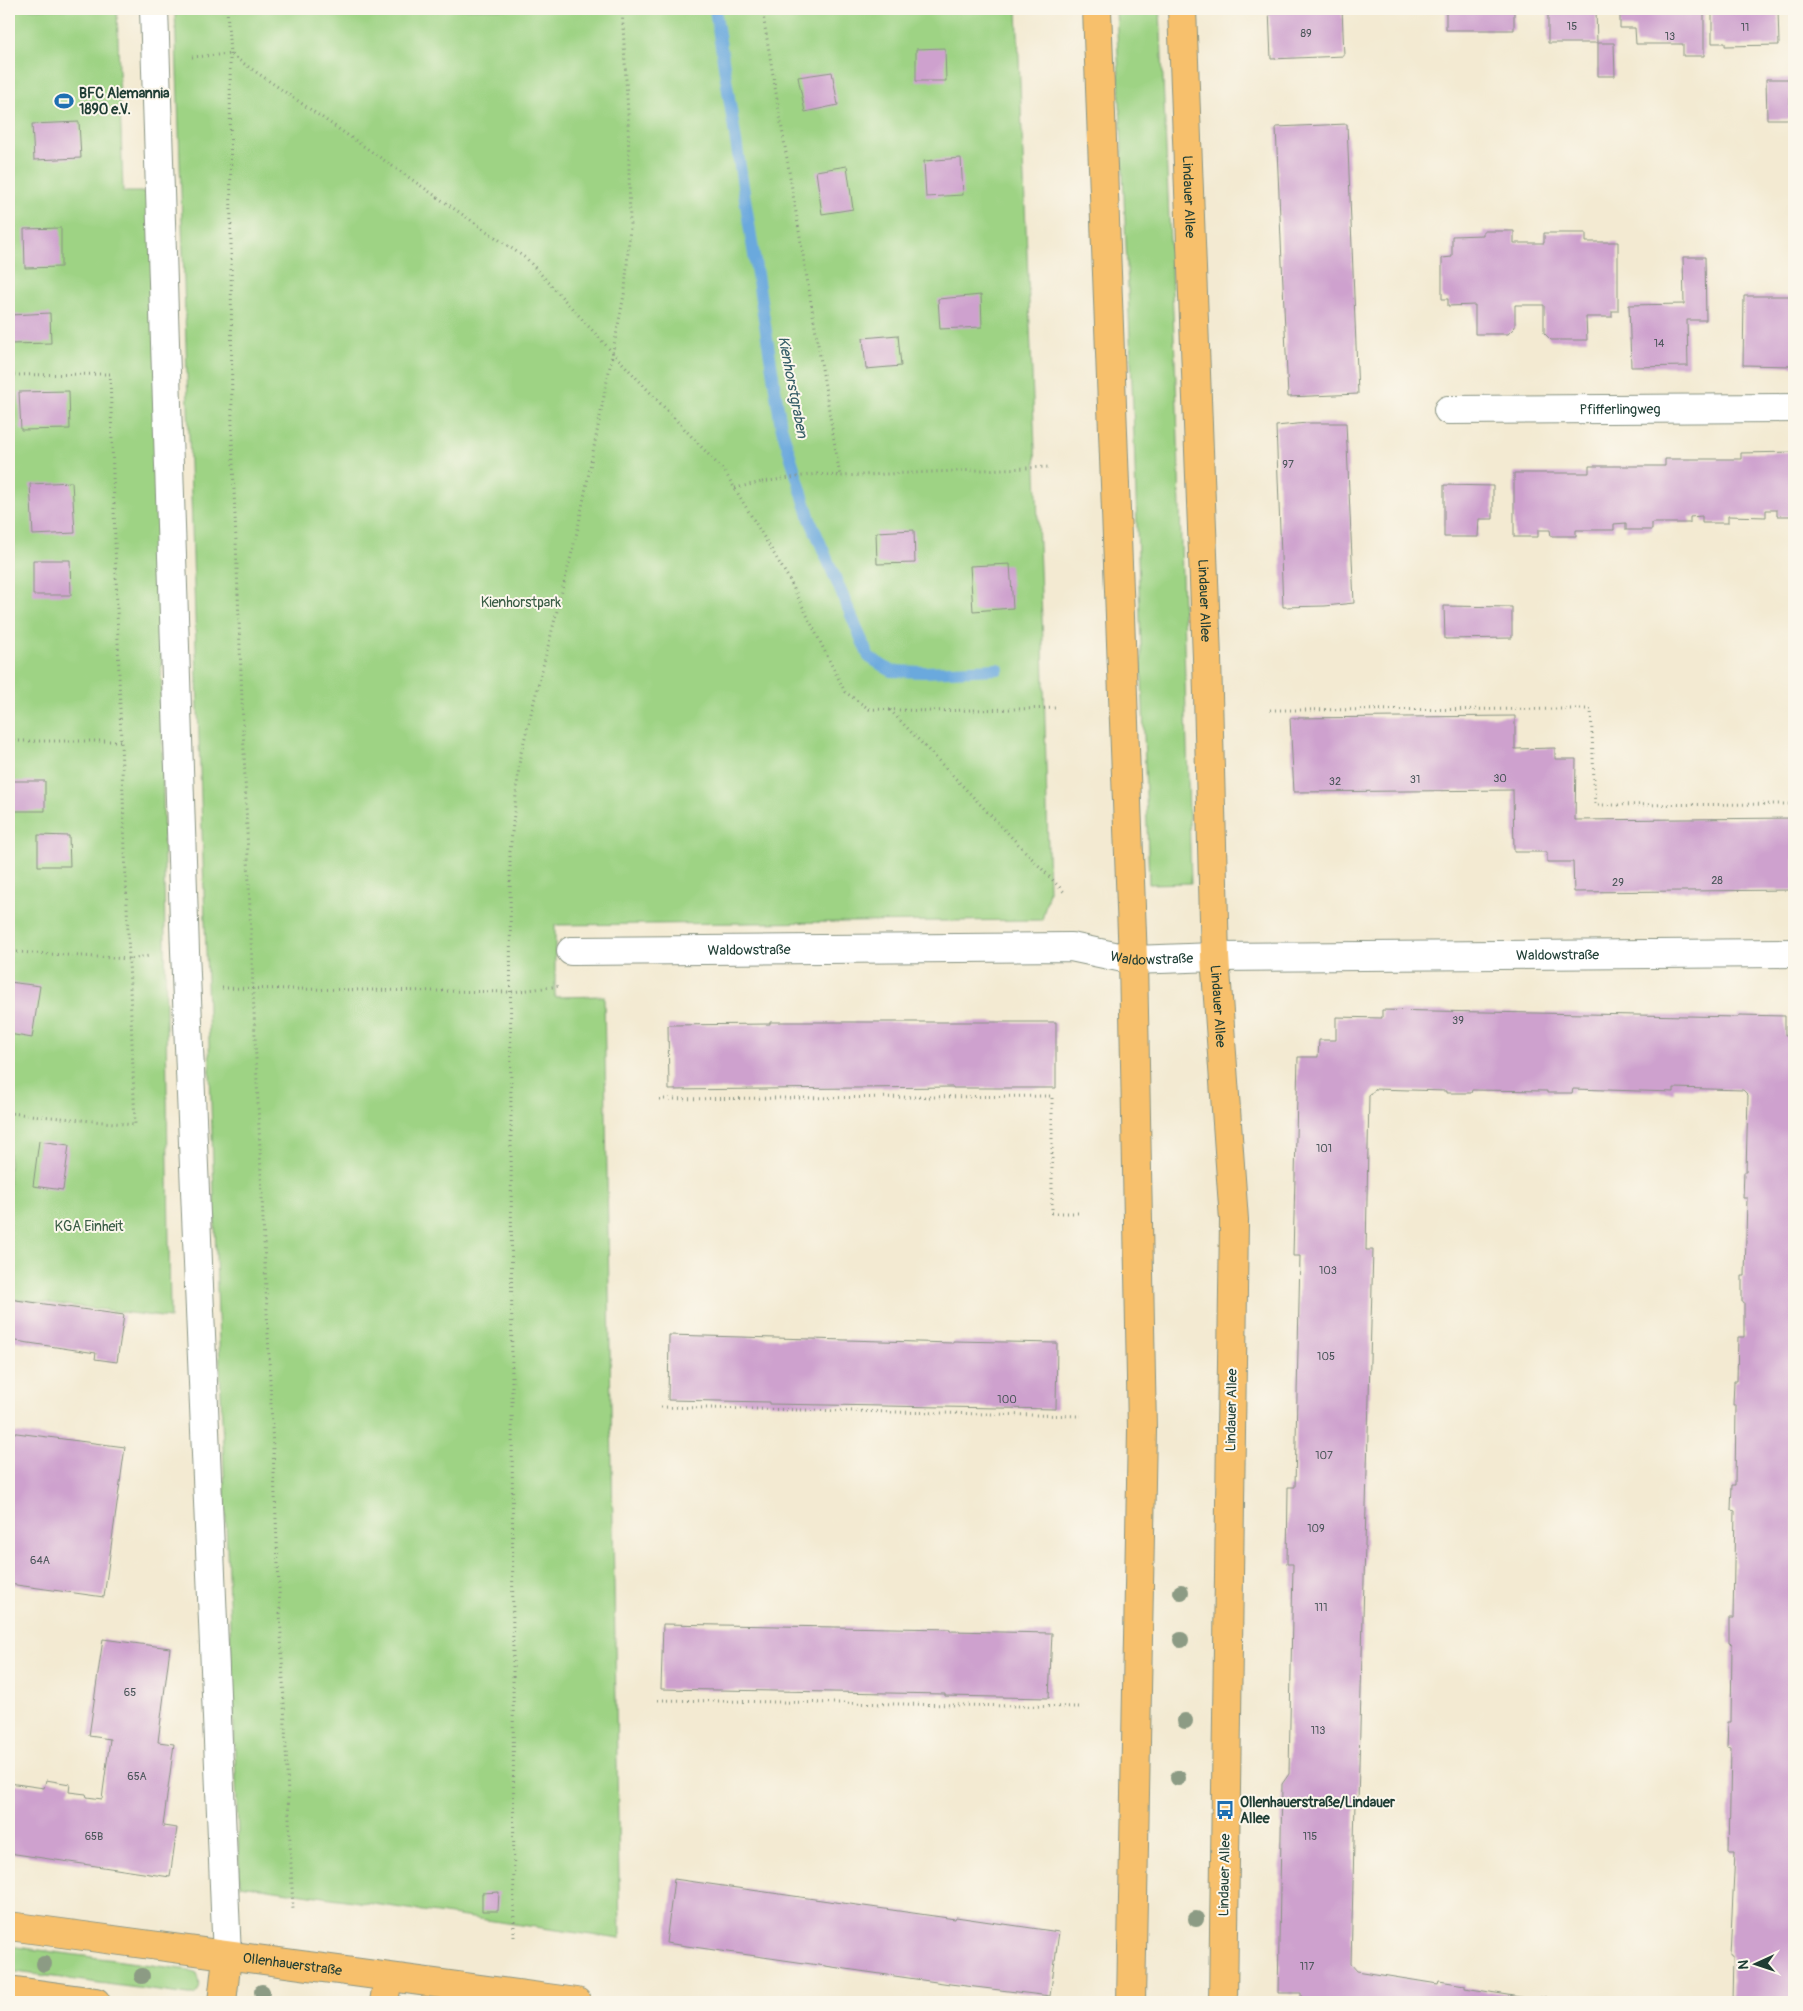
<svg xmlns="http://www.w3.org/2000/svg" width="1803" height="2011" viewBox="0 0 1803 2011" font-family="Pangolin,sans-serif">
	<rect width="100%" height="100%" fill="#fbf7ec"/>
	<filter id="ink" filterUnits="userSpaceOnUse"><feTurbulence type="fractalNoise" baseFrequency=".02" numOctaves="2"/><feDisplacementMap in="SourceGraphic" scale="10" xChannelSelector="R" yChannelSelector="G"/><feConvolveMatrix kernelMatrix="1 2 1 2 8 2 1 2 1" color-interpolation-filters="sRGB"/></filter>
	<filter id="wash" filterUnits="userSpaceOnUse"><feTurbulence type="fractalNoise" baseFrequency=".0096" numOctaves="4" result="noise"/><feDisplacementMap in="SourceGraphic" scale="20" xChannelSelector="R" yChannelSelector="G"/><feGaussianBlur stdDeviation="1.12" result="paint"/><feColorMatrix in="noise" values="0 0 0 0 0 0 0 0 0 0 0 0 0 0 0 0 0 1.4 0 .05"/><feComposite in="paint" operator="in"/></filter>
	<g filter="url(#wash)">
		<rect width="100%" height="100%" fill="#f3ead2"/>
		<!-- green -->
		<path fill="#9ed384" stroke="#5e885c" d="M9 9H117L123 192H155L170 1318 9 1298Z
			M175 9H1017L1043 642 1049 891 1042 920 555 925V997L604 996 620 1939 240 1885 218 1316Z
			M1116 9H1160L1177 406 1191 883 1149 884 1133 407Z
			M9 1946 189 1970 197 1973C200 1981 202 1989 194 1995H189L9 1971Z"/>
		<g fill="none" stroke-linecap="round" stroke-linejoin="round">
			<!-- stream -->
			<path stroke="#6ba9dd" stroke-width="12" d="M715 9 781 426 810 519 833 573 869 657 891 671 924 672 998 669"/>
		</g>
		<g id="blocks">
			<!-- building -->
			<path fill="#cea1ce" d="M1269 9H1342L1344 56 1271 59Z
				M1446 9H1514V30H1446Z
				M1548 9H1596L1597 43H1548Z
				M1620 9H1704V56H1683V44H1636L1635 28H1620Z
				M1725 9H1778L1779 45 1725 46V43H1712V12H1725Z
				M1598 43H1614L1615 76H1598Z
				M945 48 946 81H916V49Z
				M832 72 838 105 805 112 798 77Z
				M1766 79H1790V119H1767Z
				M79 122 81 158 34 160 32 124Z
				M1347 124 1358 394 1288 397 1276 127Z
				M961 158 963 195 926 197 924 161Z
				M847 166 853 209 822 214 816 171Z
				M61 228V267L25 268 24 229Z
				M1483 231H1514V243H1544V233H1586V242H1618V311H1612V317H1586L1587 340H1551L1544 333V305H1515V327L1508 334H1475V305L1448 306V299H1442V258L1452 257V236L1483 235Z
				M1683 257H1705L1706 320H1687L1688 366 1631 367 1629 305 1684 304Z
				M981 295 982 327 940 329 938 299Z
				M1744 296H1794V366L1743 365Z
				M50 313 51 343 10 344V315Z
				M898 335 901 366 866 369 863 338Z
				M69 391 70 429 21 430 19 392Z
				M1307 423H1346L1354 603 1325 606 1283 607 1276 426Z
				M1794 452V516H1777V510H1766V517L1728 516V523H1702V516L1690 517V523H1652V530H1626V523L1614 524V530H1576V536H1551L1550 530H1538V537H1514V473H1589V466H1665V459H1741V453Z
				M72 482 75 533 33 535 30 484Z
				M1444 485 1493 486V519H1479L1478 537H1444Z
				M914 530 915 563 877 564 876 532Z
				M33 560H70L71 595H33Z
				M1010 564 1013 608 973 611 970 566Z
				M1444 606 1512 607V638L1445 639Z
				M1515 716V749L1555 748V759H1576L1575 820 1794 818V890L1574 892 1573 862H1547V852H1514L1513 790 1294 792 1290 718Z
				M9 781H45V811H9Z
				M38 835 69 836 70 866H38Z
				M9 982 40 986 32 1038 9 1034Z
				M1382 1010 1738 1017 1739 1015 1785 1016V1035H1794V2002H1732L1733 1957 1730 1956 1735 1852H1729L1731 1748 1727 1747 1728 1722H1731L1732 1644 1729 1643V1618H1733L1735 1511 1731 1510 1732 1485H1735L1736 1405H1733L1734 1381H1737L1738 1337H1744V1302H1742V1276H1745L1747 1198H1743L1744 1172H1746L1748 1095 1743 1090 1674 1088V1092L1573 1089 1572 1093H1547V1091L1472 1090 1471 1093H1446V1091L1375 1089 1369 1096 1366 1250H1373L1358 1802H1355L1351 1964 1357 1971 1438 1984 1439 1981 1465 1985V1988L1539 2000 1540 1997 1565 2002H1301V1993H1278L1282 1784 1289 1774 1293 1564H1287L1288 1487H1295L1300 1256H1293L1298 1057H1318L1319 1040H1336V1017L1382 1018Z
				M770 1022H1056V1088H953V1087L669 1090 668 1025 770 1024Z
				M39 1141 69 1145 63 1190 33 1186Z
				M9 1299 124 1315 117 1362 95 1359 96 1353 9 1340Z
				M669 1335 953 1343V1341L1057 1343 1056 1409 769 1404V1402L668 1400Z
				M9 1432 125 1447 104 1597 9 1584Z
				M663 1624 950 1629V1631L1052 1633 1049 1698 945 1696V1694L661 1689Z
				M103 1639 170 1648 158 1742 174 1744 163 1826 177 1828 170 1877 9 1853V1783L44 1788 46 1780 70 1784 69 1792 86 1794 87 1797 102 1799 110 1739 89 1736Z
				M674 1879 955 1919 956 1917 1059 1932 1050 1996 950 1984 666 1943Z
				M499 1892 498 1911H482V1893Z"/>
		</g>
	</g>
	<g filter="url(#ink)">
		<use href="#blocks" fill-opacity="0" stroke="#899483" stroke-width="1"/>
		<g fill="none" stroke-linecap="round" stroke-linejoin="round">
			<!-- minor casing -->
			<g stroke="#899483" stroke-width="30">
				<g id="minor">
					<path d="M154 9 185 951 227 1957"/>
					<path id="s1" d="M1448 410 1794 408"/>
					<path id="s2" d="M571 951 1071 947 1133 960 1215 957 1794 953"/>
				</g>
			</g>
			<!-- major casing -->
			<g stroke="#899483" stroke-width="30">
				<g id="major">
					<path d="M1097 9 1133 960 1142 1430 1131 2002"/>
					<path id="s3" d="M1182 9 1207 658 1215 957 1234 1220 1223 2002"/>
					<path id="s4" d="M9 1926 577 2002"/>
					<path d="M9 1990 96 2002"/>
					<path d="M222 2002 227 1957"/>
					<path d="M384 2002 388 1978"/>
				</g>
			</g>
			<!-- path -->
			<path stroke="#899483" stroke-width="3" stroke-dasharray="1 4" stroke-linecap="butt" d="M227 9 230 54 232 436 253 989 293 1910
				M762 9 840 476 1050 467
				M192 57 230 54 527 259 613 353 725 472 789 579 845 692 869 709 929 711 1057 708
				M9 375 110 374 121 741 135 1125 9 1113
				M817 474 840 476
				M735 488 762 482
				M890 710 1066 894
				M1270 710 1591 709 1595 805 1794 804
				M9 741H121
				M17 952 129 959 149 956
				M222 988 511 992 560 986
				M659 1099 1052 1096V1213H1082
				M661 1407 1081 1416
				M658 1700 1079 1707
				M514 1937 510 852 520 757 578 528 625 290 630 227 628 114 622 9"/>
			<!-- minor -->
			<use href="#minor" stroke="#fff" stroke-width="28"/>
			<!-- major -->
			<use href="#major" stroke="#f7c06c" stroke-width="28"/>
			<!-- path-bridge -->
			<path stroke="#899483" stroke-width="3" stroke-dasharray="1 4" stroke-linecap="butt" d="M762 482 817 474"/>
		</g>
		<!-- trees -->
		<g fill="#8c9b84">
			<circle cx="1181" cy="1592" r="8"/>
			<circle cx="1181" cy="1640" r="8"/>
			<circle cx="1185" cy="1721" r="8"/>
			<circle cx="1178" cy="1778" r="8"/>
			<circle cx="1196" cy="1919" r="8"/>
			<circle cx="44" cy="1964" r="8"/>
			<circle cx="142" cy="1976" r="8"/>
			<circle cx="262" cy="1992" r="8"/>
		</g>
	</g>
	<!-- icons -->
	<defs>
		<g id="stadium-bare" transform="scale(1.5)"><path d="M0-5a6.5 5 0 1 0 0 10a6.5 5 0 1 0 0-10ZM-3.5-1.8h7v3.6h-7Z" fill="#1f6fb2" stroke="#fbf7ec" stroke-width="2.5" paint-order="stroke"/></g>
		<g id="bus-bare" transform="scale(1.5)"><path d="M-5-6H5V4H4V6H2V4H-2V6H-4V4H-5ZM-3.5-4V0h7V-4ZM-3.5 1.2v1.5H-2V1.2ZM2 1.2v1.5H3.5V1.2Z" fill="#1f6fb2" stroke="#fbf7ec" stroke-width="2.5" paint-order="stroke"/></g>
	</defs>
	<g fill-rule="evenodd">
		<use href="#stadium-bare" x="64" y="101"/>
		<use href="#bus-bare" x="1225" y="1810"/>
	</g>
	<g text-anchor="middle" stroke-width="4" stroke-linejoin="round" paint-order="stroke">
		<!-- number labels -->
		<g font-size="11" fill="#4b565a">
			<text x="1572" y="30">15</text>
			<text x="1745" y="31">11</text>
			<text x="1306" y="37">89</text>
			<text x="1670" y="40">13</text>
			<text x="1659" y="347">14</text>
			<text x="1288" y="468">97</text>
			<text x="1500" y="782">30</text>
			<text x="1415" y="783">31</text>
			<text x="1335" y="785">32</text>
			<text x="1717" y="884">28</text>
			<text x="1618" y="886">29</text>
			<text x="1458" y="1024">39</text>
			<text x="1324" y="1152">101</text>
			<text x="1328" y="1274">103</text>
			<text x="1326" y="1360">105</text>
			<text x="1007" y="1403">100</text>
			<text x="1324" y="1459">107</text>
			<text x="1316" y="1532">109</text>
			<text x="40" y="1564">64A</text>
			<text x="1321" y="1611">111</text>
			<text x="130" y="1696">65</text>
			<text x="1318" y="1734">113</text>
			<text x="137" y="1780">65A</text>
			<text x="94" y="1840">65B</text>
			<text x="1310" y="1840">115</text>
			<text x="1307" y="1970">117</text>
		</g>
		<!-- poi labels -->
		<g font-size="14" font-weight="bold" fill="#1f3d34" stroke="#fbf7ec" text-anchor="start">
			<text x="79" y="98">BFC Alemannia<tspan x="79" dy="16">1890 e.V.</tspan></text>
			<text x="1240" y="1807">Ollenhauerstraße/Lindauer<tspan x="1240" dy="16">Allee</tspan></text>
		</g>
		<!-- street labels -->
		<g font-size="14" fill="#1f3d34" stroke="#fbf7ec">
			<text dy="5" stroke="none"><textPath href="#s3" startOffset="188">Lindauer Allee</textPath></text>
			<text dy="5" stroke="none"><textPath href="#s1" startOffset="172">Pfifferlingweg</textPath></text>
			<text dy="5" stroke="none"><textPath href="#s3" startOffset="592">Lindauer Allee</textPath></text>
			<text dy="5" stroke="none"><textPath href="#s2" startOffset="178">Waldowstraße</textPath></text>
			<text dy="5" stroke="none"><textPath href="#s2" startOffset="988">Waldowstraße</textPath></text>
			<text dy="5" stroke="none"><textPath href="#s2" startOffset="582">Waldowstraße</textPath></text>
			<text dy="5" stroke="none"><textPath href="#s3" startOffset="998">Lindauer Allee</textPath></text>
			<text transform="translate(1231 1410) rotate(-89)" y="5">Lindauer Allee</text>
			<text transform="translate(1224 1875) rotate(-89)" y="5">Lindauer Allee</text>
			<text dy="5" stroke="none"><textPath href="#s4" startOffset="286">Ollenhauerstraße</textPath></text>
		</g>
		<!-- park labels -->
		<g font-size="14" fill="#385b44" stroke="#fbf7ec">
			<text x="521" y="607">Kienhorstpark</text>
			<text x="89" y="1231">KGA Einheit</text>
		</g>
		<!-- water labels -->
		<g font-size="15" font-style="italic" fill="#365d67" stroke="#fbf7ec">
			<text transform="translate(793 387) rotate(79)" y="5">Kienhorstgraben</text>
		</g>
	</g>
	<!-- margin -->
	<rect width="1803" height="2011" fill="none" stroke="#fbf7ec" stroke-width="30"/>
	<!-- north arrow -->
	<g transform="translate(1756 1964) rotate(267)" stroke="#fbf7ec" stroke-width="4" paint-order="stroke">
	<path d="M0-4L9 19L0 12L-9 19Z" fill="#1f3d34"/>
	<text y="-8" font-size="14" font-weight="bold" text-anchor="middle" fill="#1f3d34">N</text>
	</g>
</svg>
